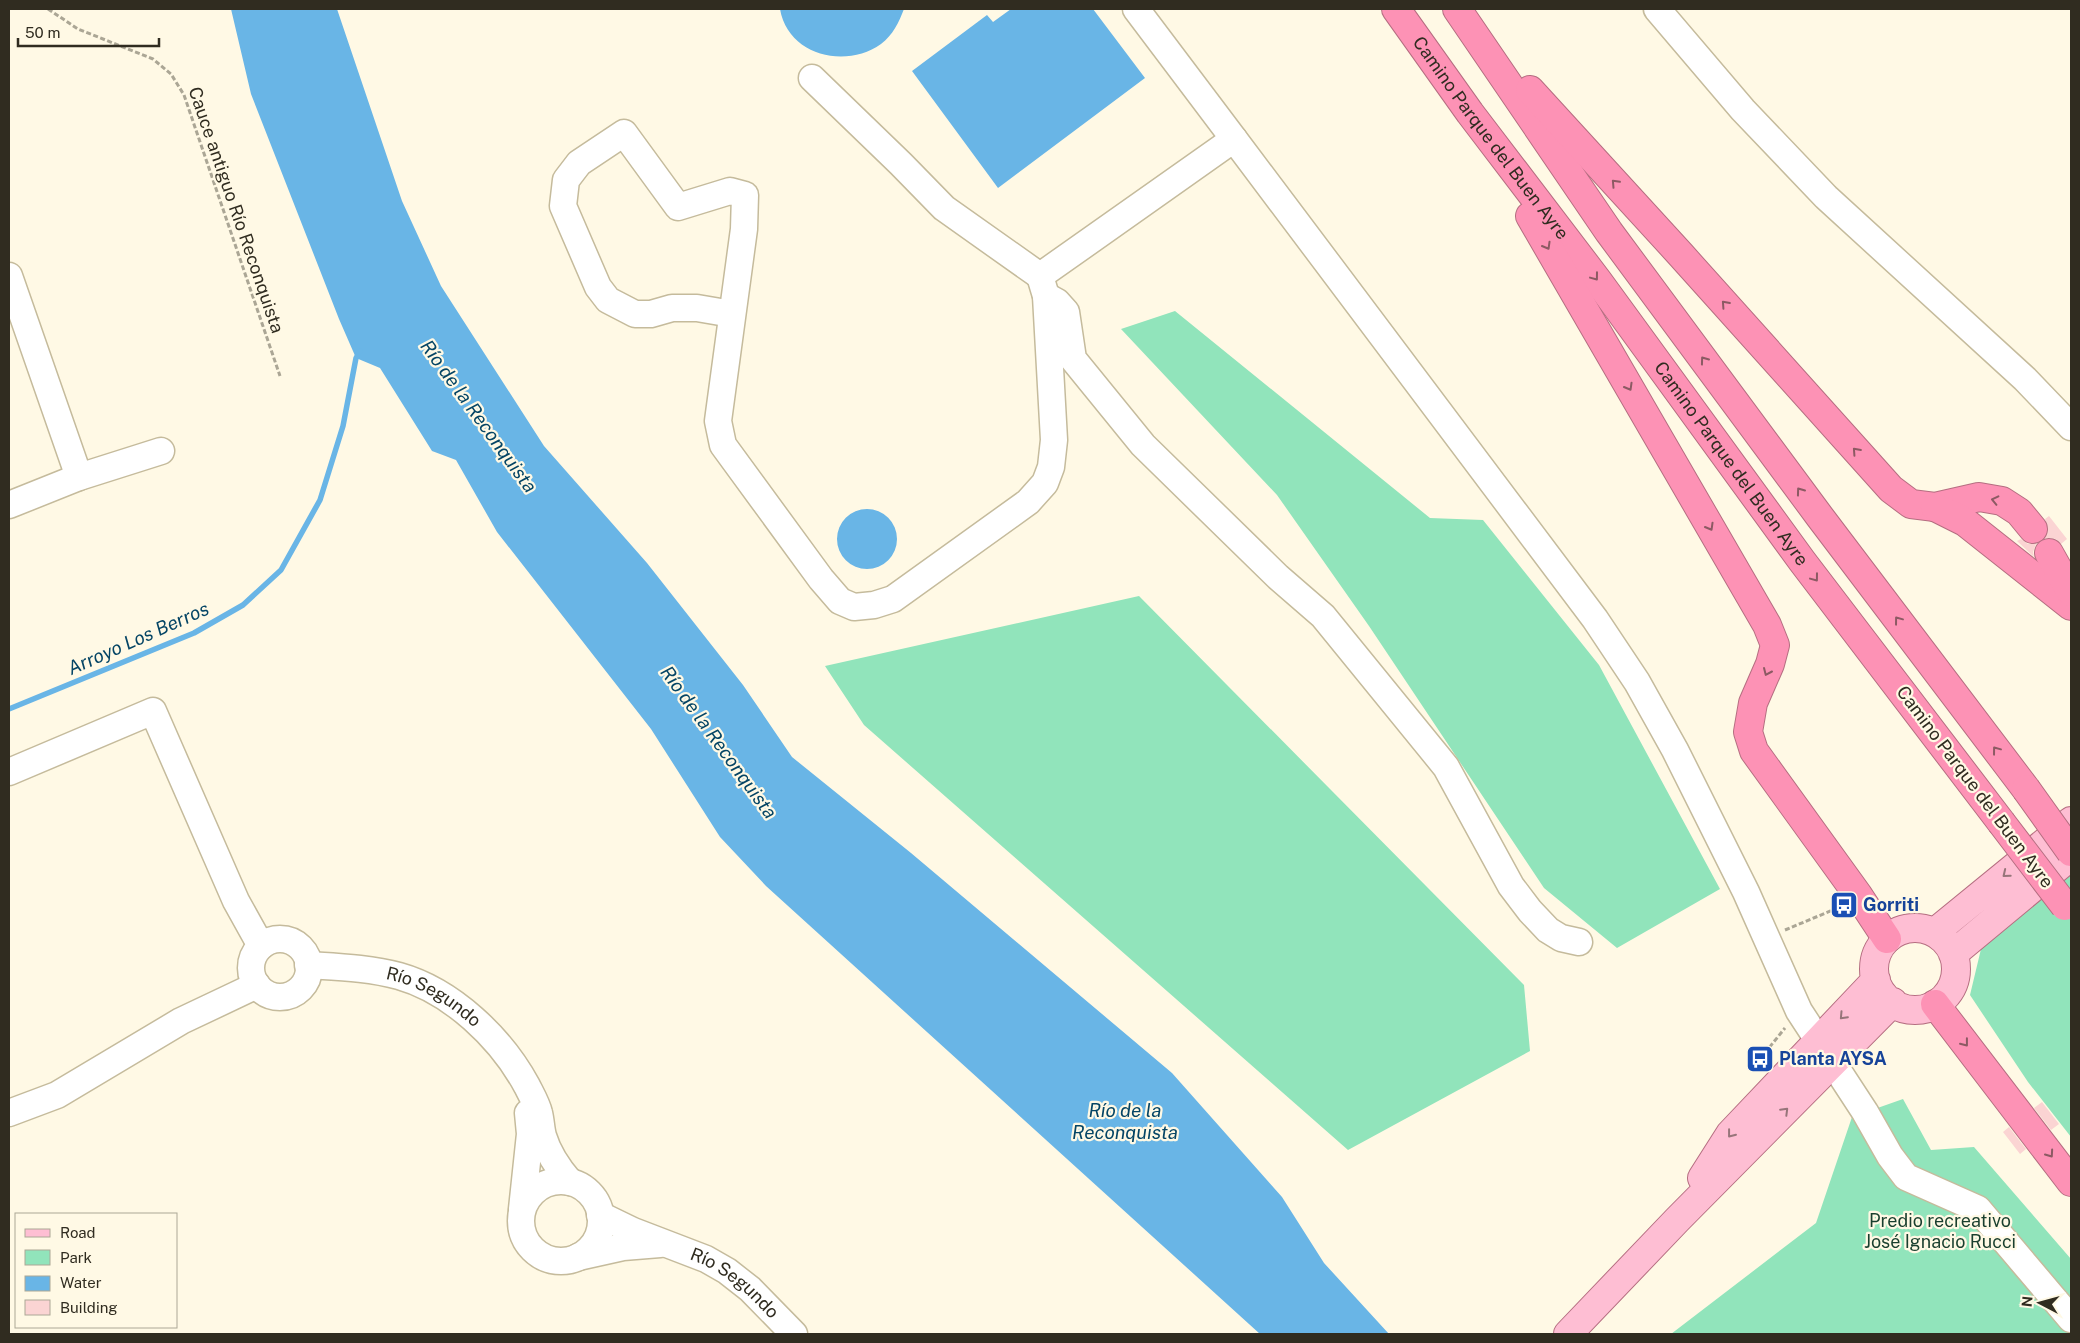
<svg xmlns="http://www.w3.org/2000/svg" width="2080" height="1343" viewBox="0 0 2080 1343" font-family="'Public Sans',sans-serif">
	<rect width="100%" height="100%" fill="#fff9e5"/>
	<!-- green -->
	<path fill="#91e4bb" d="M1175 311 1430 518 1483 520 1599 665 1720 889 1617 948 1544 888 1369 626 1277 495 1121 329Z
		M1139 596 1524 985 1530 1051 1348 1150 864 725 825 666Z
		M2071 874V1137L2028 1082 1970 995 1981 949Z
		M1903 1099 1931 1150 1974 1147 2071 1259V1334H1671L1816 1223 1852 1117Z"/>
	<!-- water -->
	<path fill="#69b5e6" d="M231 9H337L402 201 441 286 544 446 647 563 743 685 792 757 911 853 1172 1073 1282 1197 1324 1263 1389 1334H1260L766 886 720 837 651 729 497 532 456 460 432 451 380 368 356 358 339 319 251 94Z
		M780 9H904C899 22 893 35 881 44 846 69 788 56 780 9Z
		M1011 9H1093L1145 78 998 188 912 71 987 15 993 22Z
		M837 539a30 30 0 1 1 60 0a30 30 0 1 1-60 0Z"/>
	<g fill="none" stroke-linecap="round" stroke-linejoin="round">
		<!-- stream -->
		<path stroke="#69b5e6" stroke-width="5.5" d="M9 709 194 633 243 605 281 570 320 500 343 426 356 358 360 351"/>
	</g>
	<!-- building -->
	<path fill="#fbd4d3" d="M2049 516 2067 539 2061 544 2056 539 2045 538 2048 527 2045 519Z
		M2021 539 2028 544H2036L2033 552 2034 557 2017 541Z
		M2042 1102 2059 1124 2051 1130 2034 1108Z
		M2009 1127 2026 1149 2020 1154 2003 1132Z"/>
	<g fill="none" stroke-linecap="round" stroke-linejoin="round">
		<!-- minor casing -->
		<g stroke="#c5bb9c" stroke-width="29">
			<g id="minor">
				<path d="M1136 9 1234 139"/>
				<path d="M1657 9 1743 110 1826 197 2025 379 2071 427"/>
				<path d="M812 78 901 164 944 208 1040 276 1234 139 1595 619 1637 682 1675 750 1746 892 1799 1011 1865 1112 1890 1156 1906 1177 1978 1209 2071 1319"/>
				<path d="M9 276 79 477"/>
				<path d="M1046 296 1057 302 1066 312 1073 359 1143 445 1278 577 1323 616 1446 767 1511 886 1530 911 1548 930 1561 938 1579 942"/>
				<path d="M732 314 697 308H672L651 314H635L608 300 598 287 563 206 566 180 579 163 624 133 678 207 730 191 745 195 744 229 718 421 723 445 821 579 840 601 854 607 874 605 893 599 1028 502 1045 483 1051 467 1054 440 1046 296 1040 276"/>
				<path d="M9 505 79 477 161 451"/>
				<path d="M9 772 153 711 236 901 261 946"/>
				<circle cx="280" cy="968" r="29"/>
				<path id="s1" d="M308 965C339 967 370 968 399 976 452 991 501 1038 527 1086 531 1094 537 1104 539 1113 541 1121 541 1129 543 1136 548 1153 558 1168 570 1182"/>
				<path d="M9 1113 57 1095 181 1021 257 985"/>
				<circle cx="561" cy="1221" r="40"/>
				<path d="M522 1209 530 1134 528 1113"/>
				<path id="s2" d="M600 1215 633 1231 706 1259 727 1271 750 1289 794 1334"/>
				<path d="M578 1257 623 1247 660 1244"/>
			</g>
		</g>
		<!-- major casing -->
		<g stroke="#b56e81" stroke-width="30">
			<path id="major" d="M1874 969a41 41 0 1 1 82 0a41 41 0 1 1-82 0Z
				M1935 932 2071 821
				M1953 954 2071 856
				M1702 1178 1730 1134 1876 980
				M1568 1334 1677 1220 1893 1002"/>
		</g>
		<!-- highway casing -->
		<g stroke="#b56e81" stroke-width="30">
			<g id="highway">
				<path id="s3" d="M1396 9 1470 113 1598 281 1802 561 2001 822"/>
				<path d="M1457 9 1609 232 1820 517 2026 789"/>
				<path d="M1530 90 1681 255 1891 489 1911 504 1935 507 1979 497 2002 501 2019 512 2033 529"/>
				<path d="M1530 216 1767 625 1775 645 1770 664 1753 703 1748 732 1754 751 1858 895 1887 939"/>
				<path d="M1935 507 1965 522 2071 606"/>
				<path d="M2049 553 2071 592"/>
				<path d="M1935 1004 2071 1182"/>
			</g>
		</g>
		<!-- path -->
		<path stroke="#aba695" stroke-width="3" stroke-dasharray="5 2.5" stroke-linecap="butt" d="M48 9 78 29 153 59 171 74 184 95 280 376
			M1785 930 1840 907
			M1760 1059 1785 1028"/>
		<!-- minor -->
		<use href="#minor" stroke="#fff" stroke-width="26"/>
		<!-- major -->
		<use href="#major" stroke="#febed3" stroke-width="28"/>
		<!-- highway -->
		<use href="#highway" stroke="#fd92b5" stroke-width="28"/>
		<!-- highway-bridge casing -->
		<g stroke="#b56e81" stroke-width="30" stroke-linecap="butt">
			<path id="highway-bridge" d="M2026 789 2071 852
				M2001 822 2065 906"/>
		</g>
		<!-- highway-bridge -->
		<use href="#highway-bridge" stroke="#fd92b5" stroke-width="28"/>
	</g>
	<!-- one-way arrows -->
	<defs><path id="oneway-chevron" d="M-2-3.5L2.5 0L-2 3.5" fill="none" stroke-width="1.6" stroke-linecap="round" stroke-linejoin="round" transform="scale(1.25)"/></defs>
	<g stroke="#8c5a63">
		<use href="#oneway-chevron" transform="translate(1615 183) rotate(-133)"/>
		<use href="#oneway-chevron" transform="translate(1547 246) rotate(60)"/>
		<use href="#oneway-chevron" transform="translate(1595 277) rotate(53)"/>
		<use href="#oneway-chevron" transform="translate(1725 304) rotate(-132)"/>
		<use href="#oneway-chevron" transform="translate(1704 360) rotate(-126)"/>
		<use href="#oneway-chevron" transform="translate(1629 387) rotate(60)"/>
		<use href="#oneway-chevron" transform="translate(1856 451) rotate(-132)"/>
		<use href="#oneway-chevron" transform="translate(1800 491) rotate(-126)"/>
		<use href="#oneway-chevron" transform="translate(1995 500) rotate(-167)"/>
		<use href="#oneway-chevron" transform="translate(1710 527) rotate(60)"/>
		<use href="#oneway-chevron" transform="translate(1815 578) rotate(53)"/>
		<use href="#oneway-chevron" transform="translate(1898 620) rotate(-127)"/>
		<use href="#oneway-chevron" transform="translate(1767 672) rotate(114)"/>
		<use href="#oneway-chevron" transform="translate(1996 750) rotate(-127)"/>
		<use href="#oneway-chevron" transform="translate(1965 1043) rotate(52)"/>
		<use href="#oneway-chevron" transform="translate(2050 1154) rotate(55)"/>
	</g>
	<g stroke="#97757a">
		<use href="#oneway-chevron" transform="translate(2006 874) rotate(141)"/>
		<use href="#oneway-chevron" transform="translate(1843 1016) rotate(133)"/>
		<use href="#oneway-chevron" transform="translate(1785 1111) rotate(-45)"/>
		<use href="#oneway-chevron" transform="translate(1731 1134) rotate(128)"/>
	</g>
	<!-- icons -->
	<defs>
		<g id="bus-square" transform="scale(1.4375)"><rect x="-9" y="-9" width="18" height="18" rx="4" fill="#1a4fb4" stroke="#fff9e5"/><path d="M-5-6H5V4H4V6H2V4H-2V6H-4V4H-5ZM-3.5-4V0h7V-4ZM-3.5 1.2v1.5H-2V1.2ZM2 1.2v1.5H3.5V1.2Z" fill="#fff"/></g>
	</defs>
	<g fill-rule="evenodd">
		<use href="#bus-square" x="1844" y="905"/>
		<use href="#bus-square" x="1760" y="1059"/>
	</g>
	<g text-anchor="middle" stroke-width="4.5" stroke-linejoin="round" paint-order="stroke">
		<!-- street labels -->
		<g font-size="18" fill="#302c20" stroke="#fff9e5">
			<text dy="6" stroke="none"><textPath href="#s3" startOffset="160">Camino Parque del Buen Ayre</textPath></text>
			<text transform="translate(236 210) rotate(71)" y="6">Cauce antiguo Río Reconquista</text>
			<text dy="6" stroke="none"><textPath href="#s3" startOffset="565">Camino Parque del Buen Ayre</textPath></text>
			<text transform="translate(1975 787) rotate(53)" y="6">Camino Parque del Buen Ayre</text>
			<text dy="6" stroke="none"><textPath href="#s1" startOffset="132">Río Segundo</textPath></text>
			<text dy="6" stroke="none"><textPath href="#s2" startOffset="152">Río Segundo</textPath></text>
		</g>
		<!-- transit labels -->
		<g font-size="18" font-weight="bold" fill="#164399" stroke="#fff9e5" text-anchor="start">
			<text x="1863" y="911">Gorriti</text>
			<text x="1779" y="1065">Planta AYSA</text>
		</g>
		<!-- park labels -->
		<g font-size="18" fill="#193f2e" stroke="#fff9e5">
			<text x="1940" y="1227">Predio recreativo<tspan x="1940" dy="21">José Ignacio Rucci</tspan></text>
		</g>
		<!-- water labels -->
		<g font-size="19" font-style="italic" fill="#054565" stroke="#fff9e5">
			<text transform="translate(479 416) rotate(54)" y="7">Río de la Reconquista</text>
			<text transform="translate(138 638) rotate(-24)" y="7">Arroyo Los Berros</text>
			<text transform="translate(719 742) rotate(54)" y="7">Río de la Reconquista</text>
			<text x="1125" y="1117">Río de la<tspan x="1125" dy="22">Reconquista</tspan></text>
		</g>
	</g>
	<!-- border -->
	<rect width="2080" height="1343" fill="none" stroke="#302c20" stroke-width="20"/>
	<!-- legend -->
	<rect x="15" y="1213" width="162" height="115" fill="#fff9e5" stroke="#aca796"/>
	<rect x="25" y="1229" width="25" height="8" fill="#febed3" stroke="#aca796"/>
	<text x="60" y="1238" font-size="15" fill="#302c20">Road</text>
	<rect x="25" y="1250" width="25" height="15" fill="#91e4bb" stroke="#aca796"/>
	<text x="60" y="1263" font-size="15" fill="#302c20">Park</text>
	<rect x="25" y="1276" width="25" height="15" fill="#69b5e6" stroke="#aca796"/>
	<text x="60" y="1288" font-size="15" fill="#302c20">Water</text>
	<rect x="25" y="1300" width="25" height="15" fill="#fbd4d3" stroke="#aca796"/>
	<text x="60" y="1313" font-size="15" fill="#302c20">Building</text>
	<!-- north arrow -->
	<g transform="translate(2040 1303) rotate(276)" stroke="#fff9e5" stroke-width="4" paint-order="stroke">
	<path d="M0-4L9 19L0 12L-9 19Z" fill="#302c20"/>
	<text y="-8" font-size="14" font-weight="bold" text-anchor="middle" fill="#302c20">N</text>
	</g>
	<!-- scale -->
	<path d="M18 38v8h141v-8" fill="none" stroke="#302c20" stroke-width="2.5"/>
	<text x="25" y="38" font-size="15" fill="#302c20" stroke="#fff9e5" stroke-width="4" paint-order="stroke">50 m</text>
</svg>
